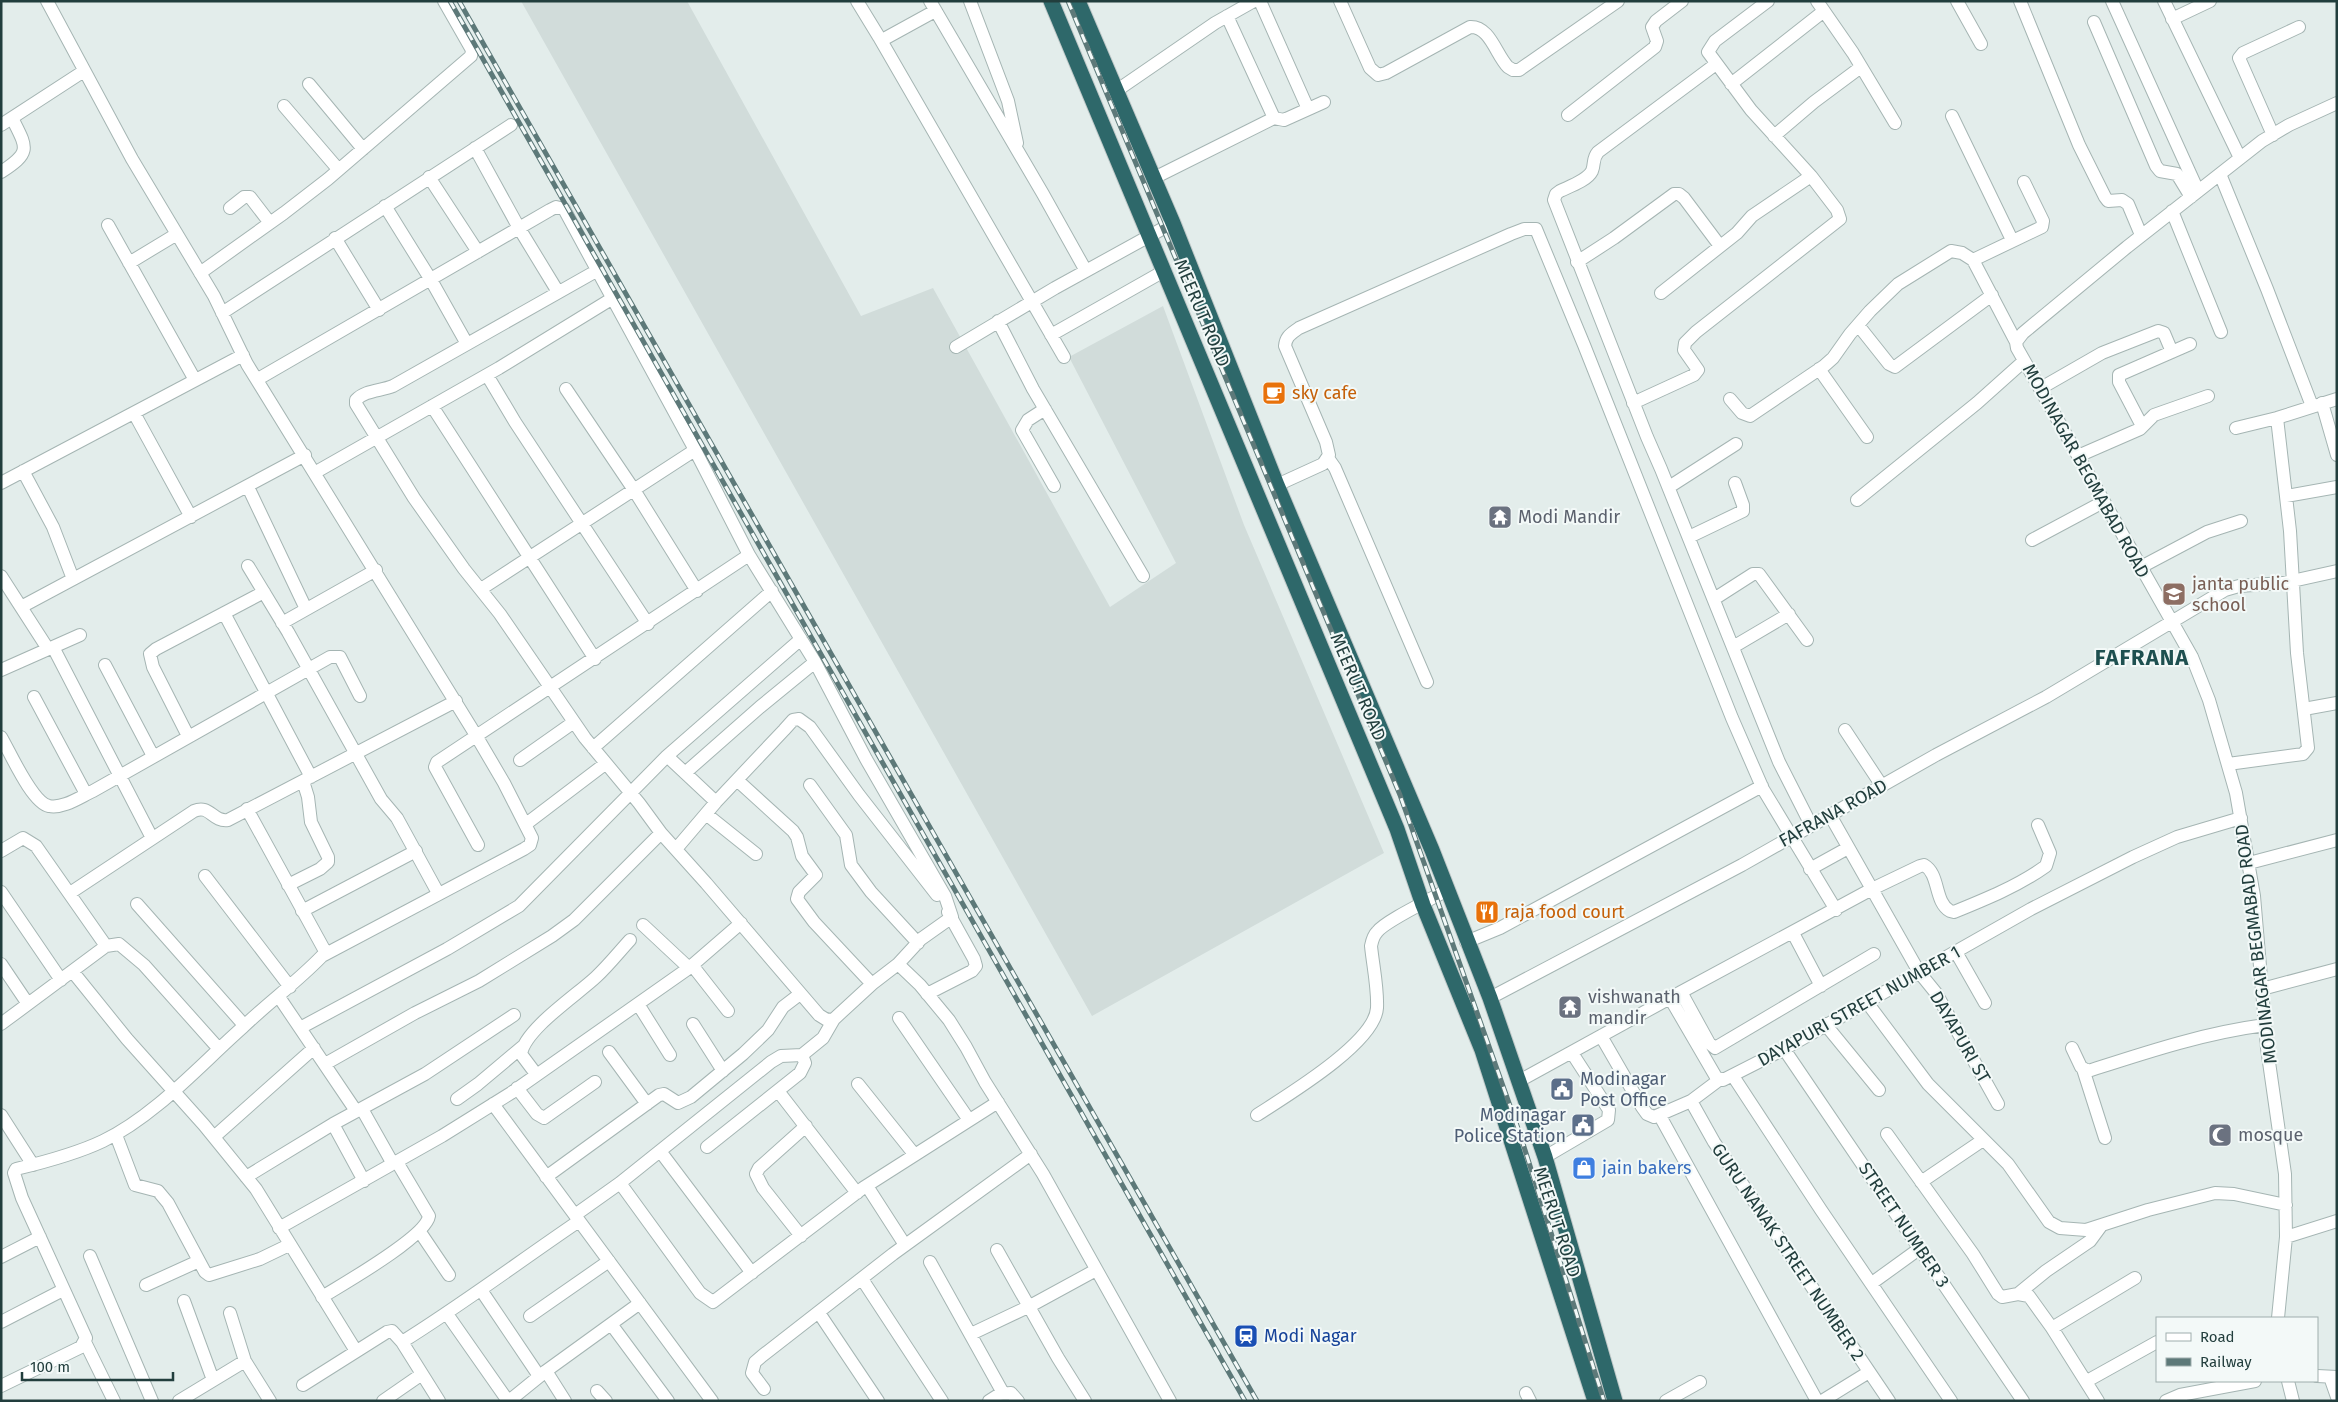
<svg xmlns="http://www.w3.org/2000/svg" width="2338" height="1402" viewBox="0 0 2338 1402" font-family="'Fira Sans',sans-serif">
	<rect width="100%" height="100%" fill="#e3edeb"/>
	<!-- built -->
	<path fill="#d1dcda" d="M521 1H687L861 316 933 288 1110 607 1176 563 1069 357 1163 306 1244 525 1384 853 1092 1016Z"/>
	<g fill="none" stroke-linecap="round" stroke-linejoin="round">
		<!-- minor casing -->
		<g stroke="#a5b5b3" stroke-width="14">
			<path id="minor" d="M857 1 879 37 884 39 935 11
				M930 1 1043 194 1086 271
				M970 1 1008 101 1017 143
				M1260 1 1308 109
				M1340 1 1370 68 1378 75 1386 73 1470 27C1490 26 1496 55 1508 67L1513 70H1519L1618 1
				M1817 1 1853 53 1895 123
				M1957 1 1981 44
				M2020 1 2079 145 2105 197 2108 201 2122 200 2128 204 2141 235
				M2112 1 2198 191
				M2164 1 2240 158
				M1227 16 1274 118 1284 120 1324 102
				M2172 19 2210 1
				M2094 22 2156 166 2160 171 2177 174 2191 197
				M879 37 1064 357
				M1716 64 1598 152C1592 159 1595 164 1592 171 1587 181 1568 187 1560 191L1556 194 1554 200 1647 437 1661 469 1779 762 1811 825
				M309 84 363 149
				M1731 84 1824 11
				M1116 91 1215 23 1254 1
				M284 106 338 169
				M1568 115 1655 47 1657 41 1652 27 1656 21 1682 1
				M1952 116 2012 240
				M1 125 84 71
				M2273 135 2239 58 2243 53 2299 27
				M1774 136 1814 102 1861 67
				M475 148 519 228 558 292
				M1 172C32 152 27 148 12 118
				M2220 174 2267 289 2312 406
				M429 177 478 252
				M1154 178 1274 118
				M385 206 431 280 467 344
				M230 208 244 197H250L270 223
				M2172 211 2221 332
				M108 225 195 380
				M335 238 379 310
				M1973 260 2042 227 2043 221 2024 182
				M1577 262 1614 238 1674 194H1679L1684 198 1720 246
				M129 263 177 234
				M598 270 393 386C381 391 365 390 356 400V404L414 498 464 569 500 614 585 738 639 803 661 833 706 883 819 1015 827 1020 834 1019 872 984 898 964 920 985 949 1020 966 1047 985 1082 1043 1174 1170 1401
				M200 273 284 213 328 179 471 56 472 50 444 1
				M1661 293 1737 233 1752 216 1811 176
				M222 313 511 125
				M998 321 1033 389 1143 576
				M1858 325 1889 364 1895 367 1992 295
				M1051 335 1164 271
				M956 347 1055 288 1173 223
				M1819 369 1867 437
				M487 375 515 422 648 624
				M258 379 550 210 556 207 564 209 695 450 749 555 815 662 866 759 945 896 952 917 921 939 898 964
				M2041 388 2102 353 2158 331 2164 333 2172 352
				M566 389 634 490 697 591
				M1730 399 1742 413 1750 416 1824 366 1833 358 1850 334 1870 311 1898 284 1951 251 1962 253 1973 260 2016 342
				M1633 403 1694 375 1698 370 1684 350 1685 343 1696 332 1840 219 1837 210 1811 176 1751 110 1708 52 1715 41 1768 1
				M2322 403 2337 455
				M432 406 595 659
				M1045 409 1028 420 1022 430 1054 486
				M134 413 191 517
				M2142 426 2119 382V375L2190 344
				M2236 428 2277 418 2337 399
				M2078 456 2140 429 2154 415 2208 396
				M1328 458 1335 468 1427 682
				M23 471 53 527 73 579
				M316 472 499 368 613 298
				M1 483 243 355
				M1277 485 1323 464 1329 455 1326 442 1285 346C1286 336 1291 334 1299 328L1511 234 1524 229H1536L1584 345 1732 718 1763 789 1836 910
				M248 487 306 609
				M1669 487 1736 444
				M2286 496 2337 487
				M1857 500 1977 403 2024 361
				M1689 537 1743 511V505L1735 483
				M2032 540 2103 502
				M248 566 288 632 381 799 397 818 438 893
				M2141 567 2207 532 2241 521
				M1 576 48 649
				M481 589 695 450
				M1714 599 1753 574H1759L1807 640
				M21 607 305 455
				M224 613 311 777
				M282 623 376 570
				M53 647 152 838
				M1733 647 1789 614
				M105 665 153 756
				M1 670 80 635
				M34 697 86 794
				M2304 709 2337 703
				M1845 730 1882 786
				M188 736 153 667 150 654 156 649 264 592
				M1 737C10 752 32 803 49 806 63 809 80 797 93 791L330 657H340L360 696
				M593 748 772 591
				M667 756 716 802
				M520 760 574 722
				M2228 764 2303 754 2308 748 2297 653 2290 531 2277 418
				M685 773 760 707 815 662
				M737 780 793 831 797 837 802 856 816 875 799 892 797 899 814 922 872 984
				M810 785 846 835 851 865 871 892 918 943
				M247 809 326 953
				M706 814 756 854
				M1830 815 1919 972 1936 993 1998 1104
				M526 824 605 764
				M478 845 435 767 437 762 749 555
				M676 849 716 802 784 730 793 720 799 719 810 727 859 795 937 895
				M1 851 23 838 36 846 106 946
				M2249 863 2337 840
				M1810 869 1848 848
				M205 876 290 987
				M288 885 320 869 328 862V857L311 822 308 797 303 781
				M1 892 61 980
				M70 893 194 811C210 804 212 822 228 820L456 701
				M137 904 244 1025
				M302 911 416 851
				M643 925 689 968
				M1793 933 1821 986
				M1466 942 1500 928 1762 786
				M1956 952 1985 1003
				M1 964 28 1004
				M692 965 728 1011
				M73 972 127 1039 204 1125 256 1189 356 1351
				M2262 989 2337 969
				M1681 992 1709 1043 1715 1048 1874 954
				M927 994 972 971 976 966 974 959 948 912
				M279 997 356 1111
				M1490 998 1742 865 1936 755 2046 697 2225 590 2239 586 2283 583 2337 571
				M1670 998 1872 889 1920 866 1924 865C1940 874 1934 902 1950 911L1954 912C1986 899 2018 886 2046 866L2050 853 2038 825
				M1866 1001 1928 1084 2008 1164 2049 1222 2060 1228 2086 1230 2148 1210 2215 1193 2234 1194 2286 1205
				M638 1004 670 1055
				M899 1018 969 1120
				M1 1024 106 946 119 944 144 965 219 1049
				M693 1024 723 1071
				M1825 1024 1879 1090
				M300 1028 447 949 519 906 667 756 801 639
				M1601 1036 1642 1107 1647 1114 1654 1117 1691 1101 1719 1080
				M2072 1048 2081 1067 2088 1071C2147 1052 2204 1033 2265 1025
				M1784 1049 2023 1401
				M609 1052 647 1104
				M325 1064 415 1013 479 981 552 936 574 920 661 833
				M2083 1069 2105 1138
				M536 1074 521 1054C525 1029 577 995 596 977 608 966 619 952 630 940
				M1733 1076 1821 1210 1951 1401
				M1519 1081 1670 998 1716 1077 1723 1080 1784 1049 2031 909 2133 857 2177 837 2241 818
				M858 1084 914 1154
				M517 1088 537 1114 544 1118 595 1082
				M778 1091 857 1193
				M457 1099 478 1084 522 1047
				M1691 1101 1714 1142 1889 1401
				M493 1104 712 1401
				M362 1109 393 1164
				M1 1115 33 1165
				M1257 1115C1286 1096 1375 1043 1377 1008 1378 988 1373 966 1371 946 1372 941 1373 936 1377 932 1385 921 1432 899 1447 890
				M1660 1116 1817 1401
				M333 1124 364 1181
				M1887 1134 1973 1254 1998 1294 2002 1297 2018 1294 2029 1296 2052 1328 2098 1401
				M116 1135 135 1185 158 1191 168 1203 205 1272 209 1275 260 1259 289 1245
				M214 1137 314 1048
				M707 1147 800 1073 805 1063 802 1055
				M660 1151 752 1273
				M1545 1157 1608 1120 1609 1110 1572 1053
				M246 1177 333 1124 425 1074 514 1015
				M546 1177 659 1095 664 1094 678 1103 691 1097 743 1054 768 1030 783 1007 800 994
				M1921 1182 1983 1140
				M620 1183 700 1293 713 1302 863 1188 998 1102
				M867 1186 905 1245
				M575 1215 620 1183 771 1062 781 1056 802 1055 823 1038 834 1019
				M279 1228 442 1136 511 1093 689 968 741 923
				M420 1232 449 1275
				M801 1236 763 1188 756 1174 759 1168 806 1126
				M2286 1237 2337 1221
				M997 1250 1058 1358 1085 1401
				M90 1256 152 1401
				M1 1257 40 1237
				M930 1262 1003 1393
				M862 1279 942 1401
				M1872 1283 1919 1249
				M146 1285 199 1261
				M481 1290 539 1376
				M2018 1294 2046 1271 2090 1241 2101 1226
				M322 1297C343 1284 426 1237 429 1216L397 1162
				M184 1301 213 1380
				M230 1313 245 1361 270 1401
				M819 1313 878 1401
				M447 1314 508 1401
				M530 1316 609 1261
				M2278 1318 2286 1237 2285 1174 2267 1048 2254 896 2236 793 2209 700 2192 657 2017 348 2016 342 2023 333 2127 247 2262 141 2289 125 2337 103
				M1 1322 63 1290
				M611 1324 668 1401
				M2052 1328 2135 1278
				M971 1334 1030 1306 1096 1270
				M85 1342 114 1401
				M402 1342C463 1304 520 1261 579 1221
				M546 1371 565 1401
				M2317 1376 2337 1377
				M2330 1377 2337 1397
				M2087 1381 2157 1342
				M2288 1381 2293 1401
				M303 1385 387 1332 392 1331 402 1342 439 1401
				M1 1386 81 1347 86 1338 22 1198 14 1173 16 1169C45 1162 76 1154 103 1141 155 1116 200 1065 243 1027 269 1002 297 982 322 956L524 849 530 845 532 838 504 783 477 737 247 364 214 296 132 159 47 1
				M764 1389 752 1373 755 1362 762 1356 893 1254 1031 1154
				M597 1391 606 1401
				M1526 1393 1530 1401
				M179 1401 245 1361
				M383 1401 422 1374
				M509 1401 546 1371 640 1303
				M989 1401 1000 1394 1011 1393 1018 1401
				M1666 1401 1700 1382
				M1822 1401 1869 1372
				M2166 1401 2180 1395 2255 1381"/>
		</g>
		<!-- highway casing -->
		<g stroke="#c1c9c9" stroke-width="17">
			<path id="highway" d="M1051 1 1397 829 1423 905 1482 1050 1595 1401
				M1078 1 1173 223 1277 485 1432 850 1490 998 1545 1157 1615 1401"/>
		</g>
		<!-- minor -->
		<use href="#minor" stroke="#fff" stroke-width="12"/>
		<!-- highway -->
		<use href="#highway" stroke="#2e686a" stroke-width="15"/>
		<!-- rail casing -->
		<g stroke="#5d7979" stroke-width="5">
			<path id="rail" d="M450 1 1245 1401
				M459 1 1257 1401
				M1068 1 1400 795 1520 1134 1604 1401"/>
		</g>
		<!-- rail -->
		<use href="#rail" stroke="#f3f9f8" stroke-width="3" stroke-dasharray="9" stroke-linecap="butt"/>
	</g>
	<!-- icons -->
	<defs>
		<g id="cafe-square" transform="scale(1.25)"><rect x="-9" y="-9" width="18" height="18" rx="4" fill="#e8710a" stroke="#f3f9f8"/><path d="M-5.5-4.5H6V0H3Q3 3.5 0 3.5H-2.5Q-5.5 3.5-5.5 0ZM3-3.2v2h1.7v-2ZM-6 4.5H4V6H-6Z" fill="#fff"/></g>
		<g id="temple-square" transform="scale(1.25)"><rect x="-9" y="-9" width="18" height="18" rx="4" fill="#6b7280" stroke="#f3f9f8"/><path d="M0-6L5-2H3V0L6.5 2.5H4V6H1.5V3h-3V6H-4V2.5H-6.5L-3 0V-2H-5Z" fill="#fff"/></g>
		<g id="school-square" transform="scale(1.25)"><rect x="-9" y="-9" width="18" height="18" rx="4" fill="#8d6e63" stroke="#f3f9f8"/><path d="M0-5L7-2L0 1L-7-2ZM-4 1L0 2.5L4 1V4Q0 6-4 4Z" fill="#fff"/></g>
		<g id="restaurant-square" transform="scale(1.25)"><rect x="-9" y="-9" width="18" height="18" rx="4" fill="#e8710a" stroke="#f3f9f8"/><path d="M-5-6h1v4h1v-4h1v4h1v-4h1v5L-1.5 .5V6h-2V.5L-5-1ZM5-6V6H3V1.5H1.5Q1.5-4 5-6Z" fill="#fff"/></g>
		<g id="civic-square" transform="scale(1.25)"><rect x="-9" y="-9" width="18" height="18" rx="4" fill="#5c6f8a" stroke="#f3f9f8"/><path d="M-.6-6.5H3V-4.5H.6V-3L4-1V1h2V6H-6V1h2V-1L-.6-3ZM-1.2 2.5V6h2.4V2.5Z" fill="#fff"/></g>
		<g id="mosque-square" transform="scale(1.25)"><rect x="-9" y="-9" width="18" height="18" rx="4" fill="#6b7280" stroke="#f3f9f8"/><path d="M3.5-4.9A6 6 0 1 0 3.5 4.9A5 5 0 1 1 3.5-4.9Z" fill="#fff"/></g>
		<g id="shop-square" transform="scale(1.25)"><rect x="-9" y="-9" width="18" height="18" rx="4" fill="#3f7fe0" stroke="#f3f9f8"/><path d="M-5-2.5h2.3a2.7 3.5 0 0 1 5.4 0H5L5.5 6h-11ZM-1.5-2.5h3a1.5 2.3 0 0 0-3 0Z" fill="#fff"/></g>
		<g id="station-square" transform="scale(1.25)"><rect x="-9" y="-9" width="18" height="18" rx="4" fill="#1a4fb4" stroke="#f3f9f8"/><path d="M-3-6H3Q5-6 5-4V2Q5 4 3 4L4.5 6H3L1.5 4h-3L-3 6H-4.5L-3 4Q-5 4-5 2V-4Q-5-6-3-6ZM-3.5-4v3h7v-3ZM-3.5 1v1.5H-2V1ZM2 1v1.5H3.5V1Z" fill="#fff"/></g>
	</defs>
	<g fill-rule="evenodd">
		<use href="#cafe-square" x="1274" y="393"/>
		<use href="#temple-square" x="1500" y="517"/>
		<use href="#school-square" x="2174" y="594"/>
		<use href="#restaurant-square" x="1487" y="912"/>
		<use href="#temple-square" x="1570" y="1007"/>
		<use href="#civic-square" x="1562" y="1089"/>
		<use href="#civic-square" x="1583" y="1125"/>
		<use href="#mosque-square" x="2220" y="1135"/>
		<use href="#shop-square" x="1584" y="1168"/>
		<use href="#station-square" x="1246" y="1336"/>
	</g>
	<g text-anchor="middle" stroke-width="4" stroke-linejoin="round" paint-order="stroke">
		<!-- street labels -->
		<g font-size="18" fill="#223e3d" stroke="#f3f9f8">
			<text transform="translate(1202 313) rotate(67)" y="6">MEERUT ROAD</text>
			<text transform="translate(2086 471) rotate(61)" y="6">MODINAGAR BEGMABAD ROAD</text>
			<text transform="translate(1358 687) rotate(67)" y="6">MEERUT ROAD</text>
			<text transform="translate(1833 813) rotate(-29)" y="6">FAFRANA ROAD</text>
			<text transform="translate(2256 944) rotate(-97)" y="6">MODINAGAR BEGMABAD ROAD</text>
			<text transform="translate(1859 1006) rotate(-29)" y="6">DAYAPURI STREET NUMBER 1</text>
			<text transform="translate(1960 1037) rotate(60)" y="6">DAYAPURI ST</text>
			<text transform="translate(1557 1222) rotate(72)" y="6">MEERUT ROAD</text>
			<text transform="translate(1904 1225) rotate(56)" y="6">STREET NUMBER 3</text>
			<text transform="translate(1788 1252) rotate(56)" y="6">GURU NANAK STREET NUMBER 2</text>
		</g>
		<!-- food labels -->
		<g font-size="18" fill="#c56008" stroke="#f3f9f8" text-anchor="start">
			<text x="1292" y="399">sky cafe</text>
			<text x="1504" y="918">raja food court</text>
		</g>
		<!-- worship labels -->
		<g font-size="18" fill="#5b616d" stroke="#f3f9f8" text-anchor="start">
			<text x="1518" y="523">Modi Mandir</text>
			<text x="1588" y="1003">vishwanath<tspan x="1588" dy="21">mandir</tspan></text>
			<text x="2238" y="1141">mosque</text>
		</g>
		<!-- education labels -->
		<g font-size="18" fill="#785e54" stroke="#f3f9f8" text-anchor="start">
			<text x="2192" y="590">janta public<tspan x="2192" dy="21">school</tspan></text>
		</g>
		<!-- service labels -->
		<g font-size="18" fill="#4e5e75" stroke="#f3f9f8" text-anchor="start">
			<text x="1580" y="1085">Modinagar<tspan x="1580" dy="21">Post Office</tspan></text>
			<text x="1566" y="1121" text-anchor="end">Modinagar<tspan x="1566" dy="21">Police Station</tspan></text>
		</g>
		<!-- shop labels -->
		<g font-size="18" fill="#366cbe" stroke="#f3f9f8" text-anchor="start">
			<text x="1602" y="1174">jain bakers</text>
		</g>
		<!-- transit labels -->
		<g font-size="18" fill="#164399" stroke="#f3f9f8" text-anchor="start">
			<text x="1264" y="1342">Modi Nagar</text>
		</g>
		<!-- district labels -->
		<g font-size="22" font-weight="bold" letter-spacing="1" fill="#1e5050" stroke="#f3f9f8">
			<text x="2142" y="665">FAFRANA</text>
		</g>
	</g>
	<!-- border -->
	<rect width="2338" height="1402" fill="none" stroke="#223e3d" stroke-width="5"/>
	<!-- legend -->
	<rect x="2156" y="1317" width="162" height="65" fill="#f3f9f8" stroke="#9faead"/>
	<rect x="2166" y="1333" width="25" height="8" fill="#ffffff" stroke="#9faead"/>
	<text x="2200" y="1342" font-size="15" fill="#223e3d">Road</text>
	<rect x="2166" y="1358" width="25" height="8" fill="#5d7979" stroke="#9faead"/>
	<text x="2200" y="1367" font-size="15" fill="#223e3d">Railway</text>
	<!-- scale -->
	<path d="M22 1372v8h151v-8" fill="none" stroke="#223e3d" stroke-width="2.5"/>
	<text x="30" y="1372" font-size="15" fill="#223e3d" stroke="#f3f9f8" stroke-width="4" paint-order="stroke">100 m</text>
</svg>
